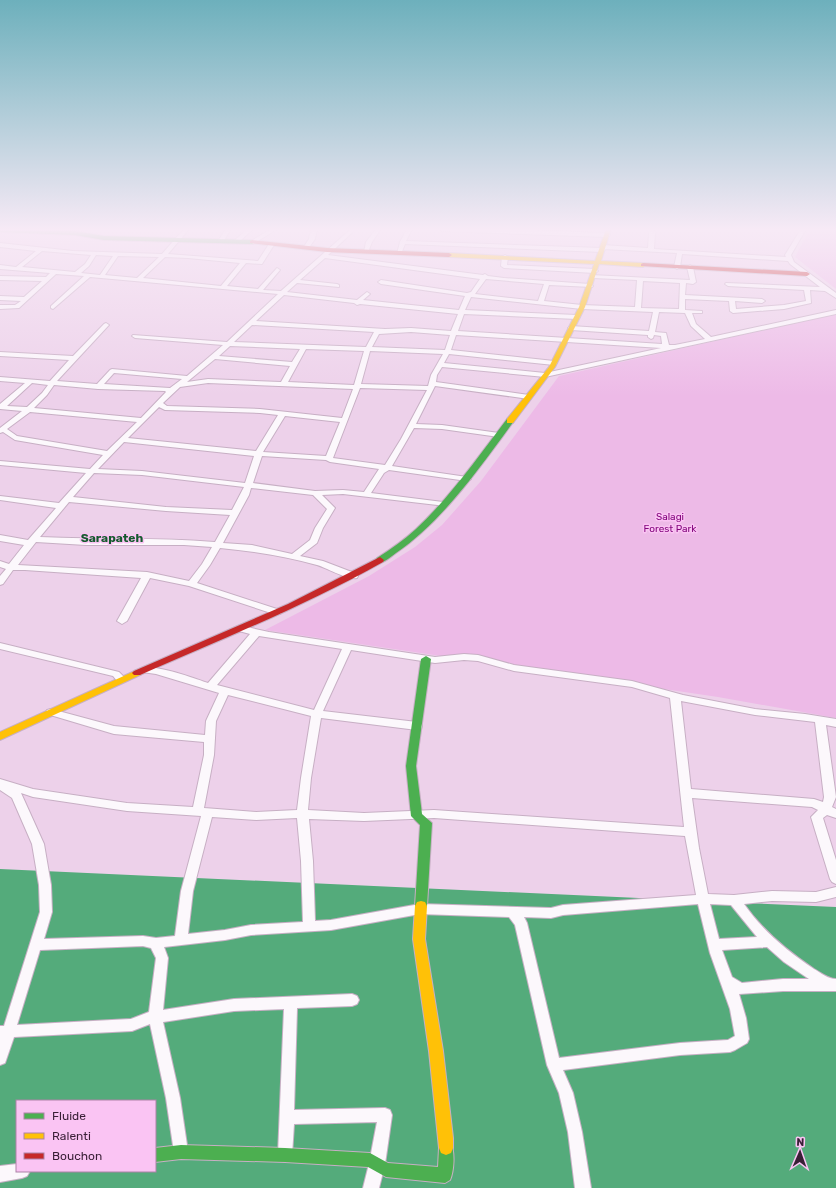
<svg xmlns="http://www.w3.org/2000/svg" width="836" height="1188" viewBox="0 0 836 1188" font-family="Rubik,sans-serif">
	<rect width="100%" height="100%" fill="#edd1ea"/>
	<!-- green -->
	<path fill="#edbae7" d="M810 229H836V289L795 257Z
		M836 314V718L718 697 265 630 369 576 415 547 442 525 481 481 559 376Z"/>
	<!-- water -->
	<path fill="#54ab7b" fill-rule="evenodd" d="M0 869 836 907V1188H0ZM17 1101H155V1171H17Z"/>
	<g fill="none" stroke-linecap="round" stroke-linejoin="round">
		<!-- street casing -->
		<g stroke="#c7afc4" stroke-width="2">
			<path id="street" d="M184 229H189L168 254 258 261 269 244H273L274 245 262 264 246 263 227 286 258 289 277 268 280 270 263 290 281 291 351 229H356L328 255 483 275 485 274 488 276 504 278 590 284 593 286 592 287 549 285 544 301 582 305 635 307 637 280 593 278 591 277V275L690 280 687 267 690 265 693 267 696 282 693 284 686 283 685 295 762 299 765 301 762 303 735 301 736 309 784 305 806 301 804 290 728 286 725 284 726 283 820 287 790 264 788 261 682 254 680 267 677 269 674 267 677 253 603 249 600 247 603 245 648 248 649 233 648 229H653L655 233 654 249 786 257 785 255 801 229H806L791 255 794 262 836 293V298L825 291 810 290 811 303 784 309 733 313 730 311 729 301 685 299V310L702 311V313H692L696 324 711 337 836 310V314L545 377 442 367 437 375 436 382 529 395 532 397 529 399 435 386 416 424 442 425 499 433 503 435 499 437 442 429 414 428 392 466 467 477 471 479 467 481 389 470 384 473 371 493 443 502H446L447 504 446 506 343 494 322 495 335 508 323 528 317 543 300 556 323 561 357 574 358 576 357 578C347 580 327 568 317 565 285 556 252 551 220 548L210 565 197 583 280 610 282 612 280 614H274L189 586 150 578 127 621 122 624 117 621 141 578 25 570H13L3 584 0 585V576L6 569 0 567V561L9 564 24 545 0 541V535L28 540 56 508 0 500V496L59 503 86 473 0 465V461L90 469 103 455 15 440 3 432 0 433V428L22 411 0 409V404L25 383 0 381V377L50 381 69 360 0 356V352L73 356 104 324 106 323 109 325 108 326 57 381 97 384 110 370 112 369 187 376 223 345 135 338 132 336 133 335 227 342 278 294 90 277 53 309 51 308V306L84 276 56 274 19 308 0 309V305H15L21 301 0 300V296L24 297 42 281 0 280V276L46 277 50 273 0 269V265L16 267 36 251 0 247V243L73 251 162 254ZM42 251 91 255 85 264 75 272 22 267ZM96 255 113 256 100 275 81 273 89 266ZM118 256 159 257 137 278 105 275ZM165 257 188 258 240 263 221 286 143 278ZM325 258 480 279 471 292 467 293 381 280 378 282 381 284 465 296 459 310 363 300 370 294 367 292 357 300 287 292 297 283 339 287V285L337 284 300 280ZM486 279 544 284 538 301 475 294ZM643 281 680 283 679 309 641 308ZM284 295 354 303 357 305 360 304 458 314 451 331 411 328 385 329 256 321ZM471 297 582 309 653 312 649 331 571 326 568 328 571 330 648 335V337L651 339 653 338 654 335 661 336 662 344 458 331 464 314 577 319 580 317 577 315 465 310ZM659 312 685 313 691 326 705 339 675 345H669L666 333 655 332ZM252 325 374 332 366 347 234 342ZM411 332 450 335 445 350 372 347 379 334ZM456 335 661 348 545 373 444 363 449 354 554 365 557 363 554 361 451 350ZM230 346 300 349 292 362 219 356ZM306 349 364 351 354 385 288 382ZM370 351 443 354 431 375 428 386 361 384ZM215 359 290 366 281 382 208 379 187 382ZM114 373 182 379 170 388 104 384ZM32 383 48 385 42 393 27 407 7 406ZM208 383 353 389 342 418 260 409 167 406 163 403 180 387ZM54 385 98 389 165 391 166 392 141 418 34 408 47 395ZM360 388 427 390 401 439 385 465 333 458ZM159 407 165 410 260 413 278 415 256 451 128 438ZM30 412 137 422 107 451 17 436 7 429ZM285 416 340 422 326 456 263 452ZM124 442 254 456 245 483 142 471 98 469ZM262 456 326 460 330 462 379 469 364 492 343 490 315 491 253 483ZM94 473 142 475 244 487 232 510 166 507 73 497ZM251 488 313 495 327 509 315 528 310 540 292 554 252 545 223 543 249 495ZM69 502 166 511 230 515 215 542C156 537 98 540 40 537ZM36 542 86 545H184L212 547 202 564 189 581 147 572 18 565Z
				M226 229H231L223 242H219L218 241Z
				M248 229H253L239 242H235V240Z
				M271 229H277L253 244 248 243Z
				M311 229H317L315 239 308 249H304L303 248 309 239Z
				M376 229H381L372 242 368 252H364L366 242Z
				M407 229H412L406 241 602 248 605 250 602 252 405 244 401 254H397L400 242Z
				M440 229H492L607 233 610 235 607 237 442 231Z
				M505 255 508 257 507 265 595 269 598 271 595 273 504 268 501 266 502 257Z
				M242 626 269 632 435 657 464 654 478 655 514 665 632 681 683 695 755 709 805 714 836 719V727L826 725 836 797 832 807 836 809V818L827 815 823 818 836 860V884L832 882 830 879 811 817 818 810 812 807 692 798 699 848 708 894 734 895 772 891 816 892 836 887V897L816 902 772 901 744 904C762 930 787 951 814 969 821 973 828 979 836 979V991H783L739 994 746 1018 749 1039 747 1043 735 1050 730 1052 680 1055 563 1070 573 1093 582 1132 591 1188H575L568 1132 559 1093 547 1065 515 925 509 917 420 914 331 930 251 935 225 940 164 947 168 958 163 1010 234 999 352 994 357 996 359 1000 357 1004 352 1006 297 1008 294 1110 385 1108 390 1110 392 1115 385 1164 379 1188H363L369 1164 377 1122 294 1124 292 1155 290 1160 285 1162 280 1160 278 1155 284 1009 234 1011 163 1022 180 1098 188 1152 186 1157 181 1159 176 1157 174 1152 166 1098 150 1024 132 1031 14 1037 5 1063 0 1065V1026H4L40 912 39 885 32 844 12 798 0 790V779L33 789 127 803 193 807 204 755V742L114 734 47 714 46 712 47 710 51 709 114 726 205 735 206 721 219 693 156 674 142 672 140 670C148 661 196 679 208 683L250 634 239 631 237 629ZM259 636 342 649 314 710 217 685ZM351 650 435 663 464 660 478 661 514 671 632 687 670 698 684 827 434 810 364 813 308 810 311 778 321 718 417 730 421 729 422 726 421 723 417 722 323 711ZM228 695 311 716 301 778 297 810 256 812 204 808 214 755 216 721ZM681 701 755 715 815 722 824 797 823 802 814 799 691 789ZM21 793 33 797 127 811 201 816 181 891 175 936 156 938 143 936 44 939 52 912 51 885 44 844ZM212 817 256 820 297 818 301 861 303 922 251 925 225 930 188 934 193 891ZM434 818 685 836 696 895 563 905 551 908 420 904 331 920 315 921 313 861 309 819 364 821ZM698 904 710 953 730 1009 735 1036 728 1040 680 1043 559 1058 527 923 524 917 551 918 563 915ZM710 904 731 905 757 937 719 939ZM143 946 151 948 156 958 149 1012 131 1019 17 1025 40 950ZM767 947 784 962 809 979H783L742 983 732 977 722 950Z
				M0 643 119 672 127 680 122 683 118 682 113 676 0 649Z
				M17 1164V1171H30L27 1176 22 1178 0 1182V1166Z"/>
		</g>
		<!-- fast casing -->
		<g stroke="#c7afc4" stroke-width="2">
			<path id="fast" d="M0 229 75 231 104 236 252 240 255 242 252 244 104 240 75 235 0 232Z
				M507 419H510L514 421C480 467 443 521 396 553 390 557 384 564 377 562L376 560 377 558C391 549 404 540 416 529 451 496 478 457 507 419Z
				M426 656 431 659 416 766 422 814 432 823 427 906 425 910 421 911 417 910 415 906 420 825 411 816 406 766 421 659Z
				M446 1141 451 1143C455 1153 454 1171 450 1180L445 1183 386 1177 368 1167 285 1162 181 1159 155 1162V1148L181 1145 285 1148 370 1153 388 1163 438 1167 439 1148 441 1143Z"/>
		</g>
		<!-- slow casing -->
		<g stroke="#c7afc4" stroke-width="2">
			<path id="slow" d="M606 229H611L601 261 643 263 646 265 643 267 599 264 585 307 555 367 513 423H507V419L549 367 579 307 594 264 449 257 446 255 449 253 595 261Z
				M137 670 140 671 142 673 140 675 0 740V732Z
				M421 901 425 902 427 906 425 939 443 1051 453 1138V1148L451 1153 446 1155 441 1153 439 1148 429 1051 413 939 415 906 417 902Z"/>
		</g>
		<!-- jam casing -->
		<g stroke="#c7afc4" stroke-width="2">
			<path id="jam" d="M252 240 327 248 449 253 452 255 449 257 327 252 250 243V241Z
				M643 263 807 272 810 274 807 276 641 266V264Z
				M380 557 384 560 383 562C305 606 222 639 140 675H134L132 673 134 671 288 604Z"/>
		</g>
		<!-- street -->
		<use href="#street" fill="#fcf8fc" fill-rule="evenodd"/>
		<!-- fast -->
		<use href="#fast" fill="#4caf50" fill-rule="evenodd"/>
		<!-- slow -->
		<use href="#slow" fill="#ffc107" fill-rule="evenodd"/>
		<!-- jam -->
		<use href="#jam" fill="#c62828" fill-rule="evenodd"/>
	</g>
	<!-- sky -->
	<linearGradient id="sky" x2="0" y2="1"><stop stop-color="#6db0bc"/><stop offset="0.58" stop-color="#f7eaf6"/><stop offset="1" stop-color="#f7eaf6" stop-opacity="0"/></linearGradient>
	<rect width="836" height="396" fill="url(#sky)"/>
	<g text-anchor="middle" stroke-width="3" stroke-linejoin="round" paint-order="stroke">
		<!-- park labels -->
		<g font-size="10" fill="#82057c" stroke="#fac4f3">
			<text x="670" y="520">Salagi<tspan x="670" dy="12">Forest Park</tspan></text>
		</g>
		<!-- quarter labels -->
		<g font-size="12" font-weight="bold" fill="#145a2d" stroke="#fac4f3">
			<text x="112" y="542">Sarapateh</text>
		</g>
	</g>
	<!-- legend -->
	<rect x="16" y="1100" width="140" height="72" fill="#fac4f3" stroke="#ad82a7"/>
	<rect x="24" y="1113" width="20" height="6" fill="#4caf50" stroke="#ad82a7"/>
	<text x="52" y="1120" font-size="12" fill="#391f36">Fluide</text>
	<rect x="24" y="1133" width="20" height="6" fill="#ffc107" stroke="#ad82a7"/>
	<text x="52" y="1140" font-size="12" fill="#391f36">Ralenti</text>
	<rect x="24" y="1153" width="20" height="6" fill="#c62828" stroke="#ad82a7"/>
	<text x="52" y="1160" font-size="12" fill="#391f36">Bouchon</text>
	<!-- north arrow -->
	<g transform="translate(800 1152) rotate(2)" stroke="#fac4f3" stroke-width="3" paint-order="stroke">
	<path d="M0-3L7 15L0 10L-7 15Z" fill="#391f36"/>
	<text y="-6" font-size="11" font-weight="bold" text-anchor="middle" fill="#391f36">N</text>
	</g>
</svg>
